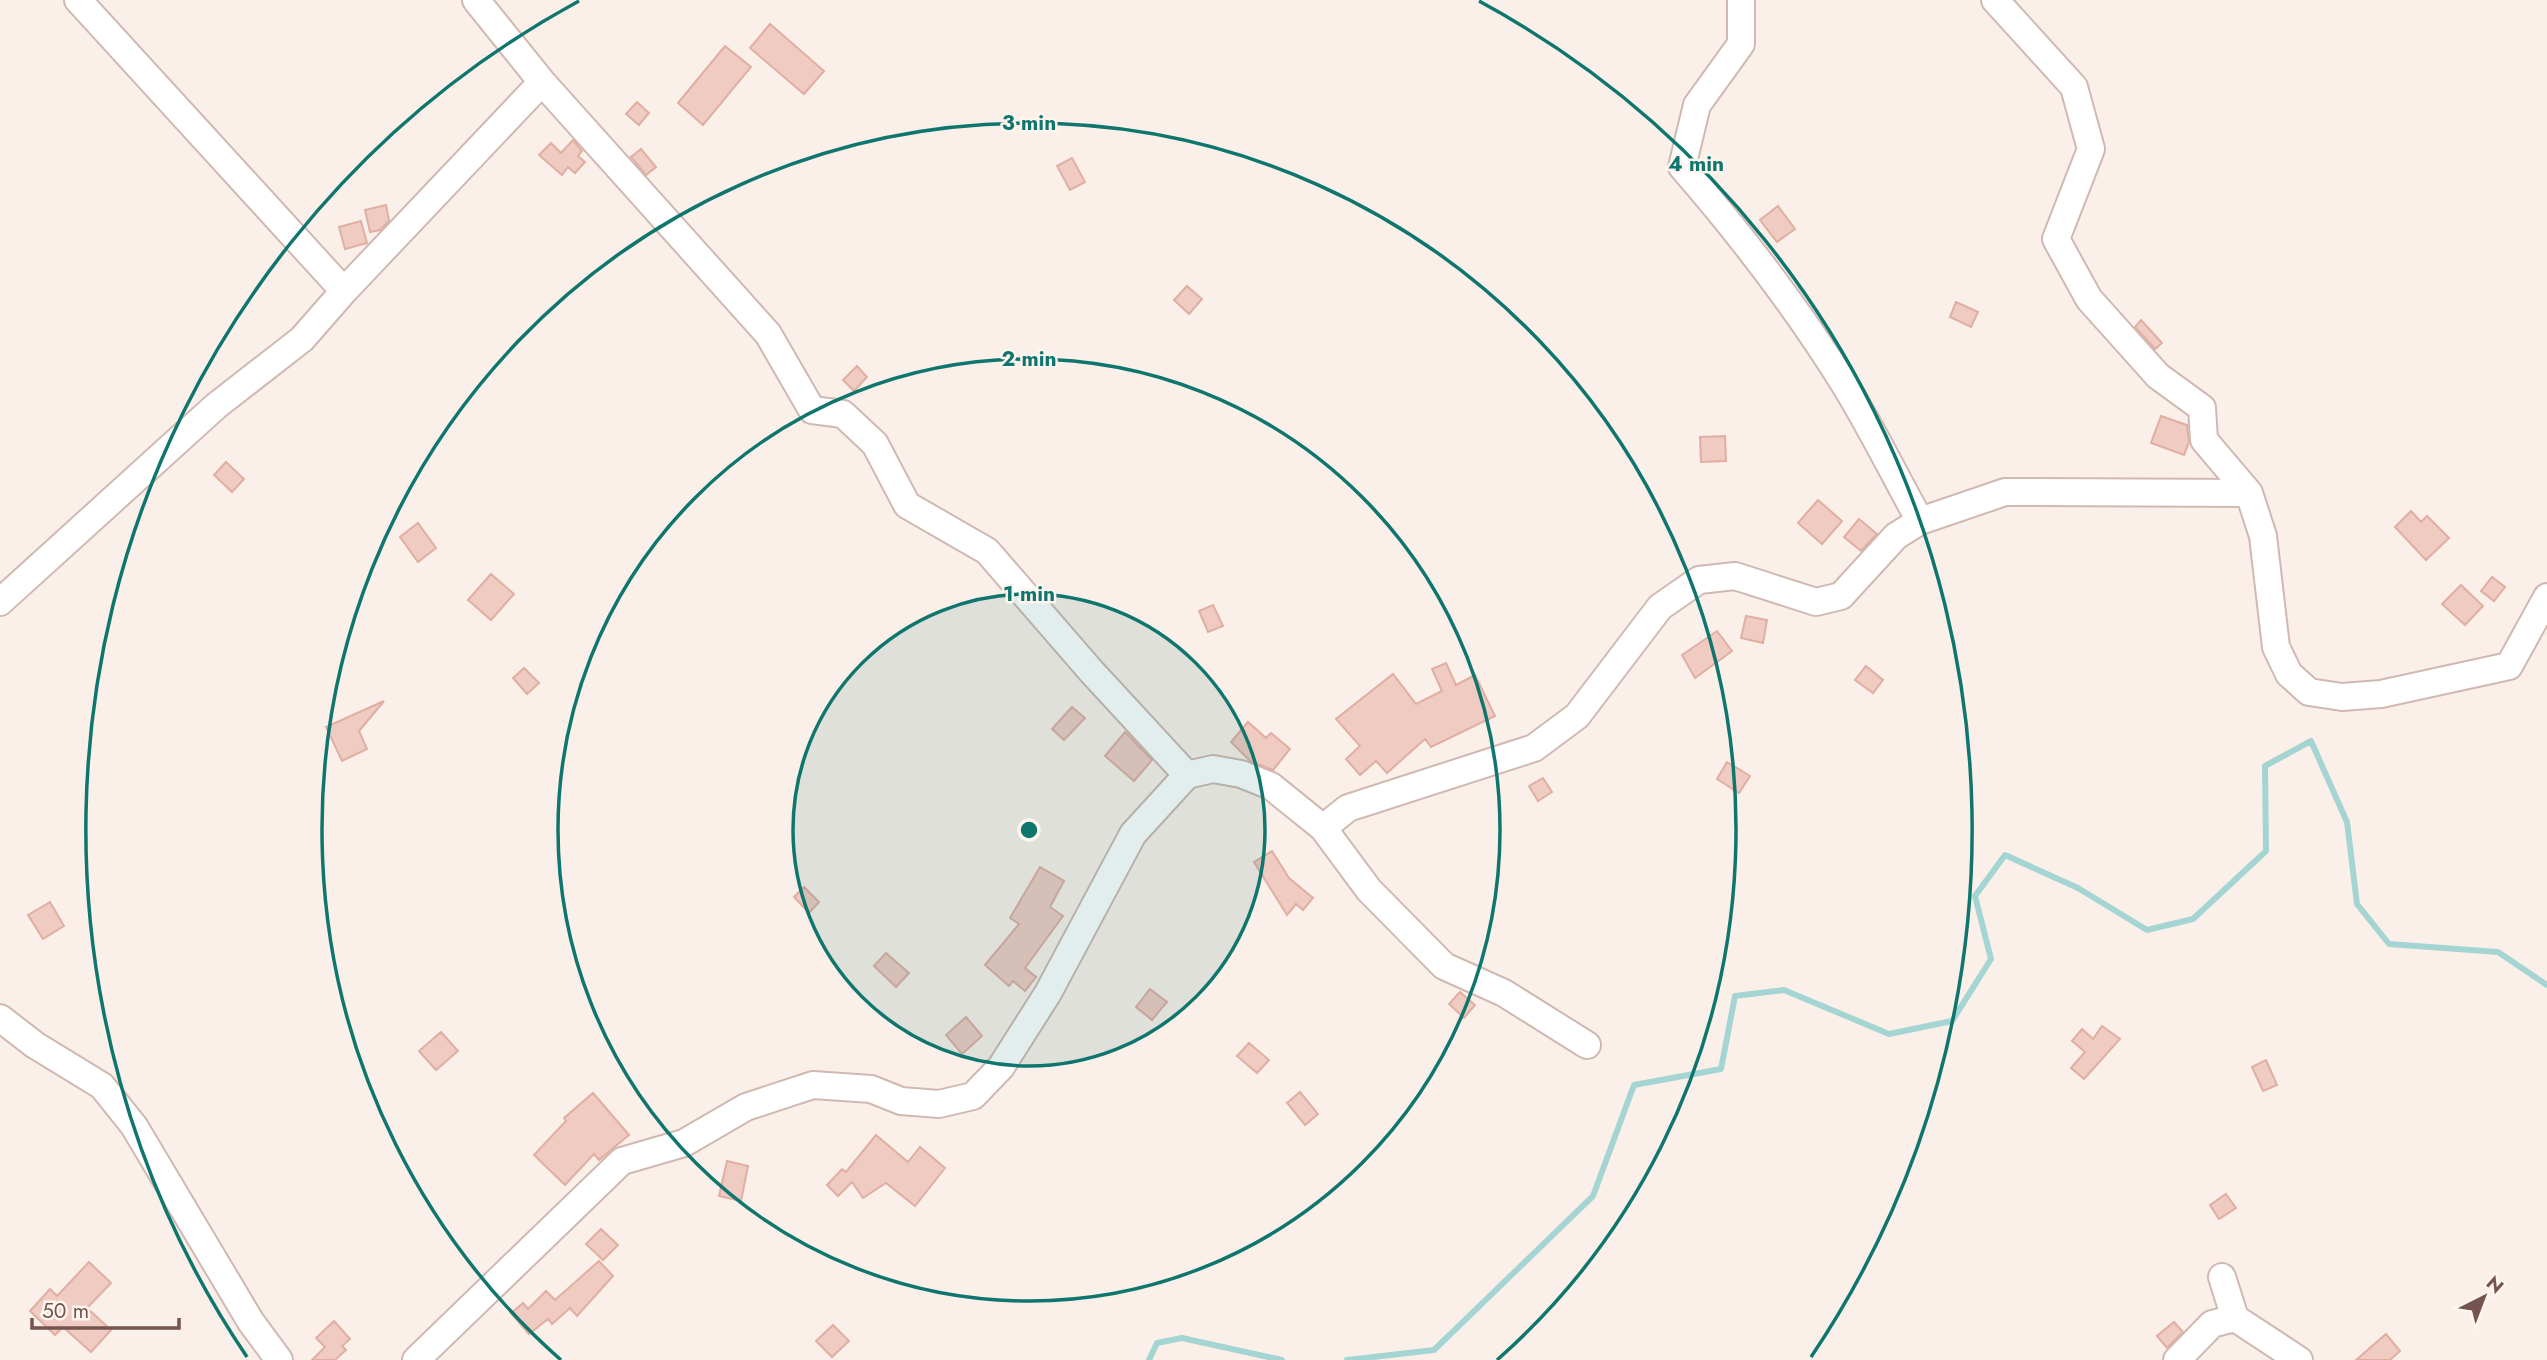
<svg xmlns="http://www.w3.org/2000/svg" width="2547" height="1360" viewBox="0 0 2547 1360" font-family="Jost,sans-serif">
	<rect width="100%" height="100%" fill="#fbf0e9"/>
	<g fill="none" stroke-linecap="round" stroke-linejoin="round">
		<!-- stream -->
		<path stroke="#a5d5d3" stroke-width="6" d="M1149 1360 1157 1343 1182 1338 1282 1360
			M1347 1360 1434 1350 1593 1196 1634 1085 1721 1069 1735 996 1784 990 1889 1034 1952 1021 1991 959 1975 896 2005 855 2078 888 2147 930 2193 919 2266 851 2265 766 2311 741 2347 822 2357 904 2389 944 2498 952 2547 985"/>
	</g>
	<!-- building -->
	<path fill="#efcbc2" stroke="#e0aea3" stroke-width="2" d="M770 24 824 71 804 94 750 48Z
		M725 46 751 67 703 125 678 103Z
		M637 102 649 113 639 125 626 114Z
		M573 140 582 151 578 156 585 162 575 173 568 167 562 175 539 155 551 143 561 153Z
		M641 149 656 167 646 175 631 157Z
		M1072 158 1085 182 1070 190 1057 166Z
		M386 205 389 221 380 230 370 232 365 210Z
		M1778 206 1795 229 1777 242 1760 220Z
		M361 221 367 243 345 249 339 227Z
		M1187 286 1202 299 1189 314 1174 300Z
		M1956 302 1978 312 1971 327 1950 317Z
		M2141 320 2162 343 2155 349 2135 327Z
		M857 366 867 377 854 391 843 380Z
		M2161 416 2187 425 2189 442 2184 455 2151 443Z
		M1725 436 1726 461 1701 462 1700 437Z
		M226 462 244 479 232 492 214 475Z
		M1818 500 1842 521 1822 544 1798 523Z
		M2411 511 2421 522 2427 516 2449 538 2426 560 2395 527Z
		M1859 519 1877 534 1861 551 1844 537Z
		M418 523 436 548 418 562 400 537Z
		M491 574 514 594 491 620 468 600Z
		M2492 577 2505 587 2494 601 2481 591Z
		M2461 585 2483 606 2465 625 2442 604Z
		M1213 605 1223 626 1208 632 1199 611Z
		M1746 616 1767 620 1763 643 1741 638Z
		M1717 631 1732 651 1695 678 1682 655Z
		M1446 663 1456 685 1475 675 1495 716 1431 747 1425 739 1387 773 1376 761 1360 775 1346 759 1360 746 1336 719 1393 674 1416 704 1442 691 1432 669Z
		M1866 666 1883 680 1873 693 1855 680Z
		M524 668 539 683 527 694 513 678Z
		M384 701 359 731 367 749 342 761 326 727Z
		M1072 707 1085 718 1064 740 1052 729Z
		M1248 722 1266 738 1271 733 1290 749 1273 770 1250 761 1231 742Z
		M1125 732 1152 760 1134 781 1105 756Z
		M1727 762 1750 776 1739 793 1717 779Z
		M1543 778 1552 792 1538 801 1529 786Z
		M1272 851 1289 878 1313 898 1303 910 1296 904 1287 915 1254 862Z
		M1040 867 1064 881 1050 907 1063 916 1025 968 1036 977 1025 991 1013 981 1009 986 985 965 1019 924 1010 918Z
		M804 887 819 902 809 913 794 897Z
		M50 902 64 926 43 939 28 915Z
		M886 953 909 973 896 987 874 966Z
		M1150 989 1167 1002 1152 1020 1136 1007Z
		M1460 992 1475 1005 1464 1018 1449 1004Z
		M966 1017 982 1036 962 1054 946 1035Z
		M2102 1026 2120 1039 2084 1079 2071 1068 2085 1052 2072 1041 2082 1029 2093 1039Z
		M441 1032 458 1051 436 1070 419 1051Z
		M1249 1043 1269 1060 1257 1073 1237 1056Z
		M2266 1060 2277 1085 2263 1091 2252 1067Z
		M1300 1092 1318 1114 1305 1125 1287 1103Z
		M593 1093 629 1135 599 1160 594 1154 565 1185 534 1155 566 1121 564 1118Z
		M876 1135 908 1162 920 1147 945 1168 915 1206 886 1183 863 1198 852 1182 838 1196 827 1185 842 1169 846 1172Z
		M727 1161 748 1166 741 1201 719 1196Z
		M2226 1194 2236 1208 2219 1219 2210 1205Z
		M601 1229 618 1245 603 1260 586 1244Z
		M599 1261 613 1276 577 1316 570 1308 552 1324 548 1319 529 1334 511 1313 523 1303 528 1309 546 1291 555 1300Z
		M89 1262 111 1283 87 1308 111 1330 91 1352 63 1327 55 1335 30 1311 50 1289 57 1296Z
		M334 1321 350 1339 342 1346 346 1350 335 1360H312L325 1347 316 1338Z
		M2174 1322 2183 1332 2167 1348 2157 1336Z
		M833 1325 849 1341 832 1357 816 1341Z
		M2386 1334 2400 1351 2390 1360H2356Z"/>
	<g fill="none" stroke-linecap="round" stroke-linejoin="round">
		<!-- minor casing -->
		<g stroke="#cfb9b2" stroke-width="30">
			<path id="minor" d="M78 0 344 291
				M476 0 542 82 768 334 812 410 843 414 875 444 907 505 987 551 1091 671 1187 775
				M1741 0V44L1697 105 1682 167C1742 236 1797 308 1845 385 1872 429 1895 476 1920 521
				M1995 0 2074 87 2091 149 2056 239 2089 299 2158 376 2202 408 2204 440 2249 493 2263 536 2276 647 2289 674 2309 692 2342 697 2381 694 2509 666 2547 597
				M0 602 216 406 302 339 344 291 542 82
				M1323 828 1369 890 1444 966 1504 993 1587 1045
				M0 1018 35 1045 102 1086 134 1126 251 1322 279 1360
				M2235 1318 2299 1360
				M416 1360 622 1161 684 1143 746 1107 813 1085 871 1089 901 1101 939 1104 973 1096 1001 1067 1048 993 1133 834 1187 775 1213 769 1241 774 1271 786 1323 828 1348 808 1534 748 1577 716 1660 607 1699 580 1735 576 1816 602 1841 596 1896 536 1920 521 2005 492 2249 493
				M2177 1360 2212 1324 2235 1318 2222 1277"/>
		</g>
		<!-- minor -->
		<use href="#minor" stroke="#fff" stroke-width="26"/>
	</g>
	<!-- distance rings -->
	<circle cx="1029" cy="830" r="236" fill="#0f766e" fill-opacity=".12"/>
	<g fill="none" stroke="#0f766e" stroke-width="3.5">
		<circle cx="1029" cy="830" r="236"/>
		<circle cx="1029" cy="830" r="471"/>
		<path d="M561 1360A707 707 0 1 1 1497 1360"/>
		<path d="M247 1357A943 943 0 0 1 579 1M1479 1A943 943 0 0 1 1811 1357"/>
	</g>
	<circle cx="1029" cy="830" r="10" fill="#0f766e" stroke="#fef5ef" stroke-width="3.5"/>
	<g font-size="21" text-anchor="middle" font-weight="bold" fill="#0f766e" stroke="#fef5ef" stroke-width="5" stroke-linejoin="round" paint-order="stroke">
		<text x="1029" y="130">3 min</text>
		<text x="1696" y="171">4 min</text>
		<text x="1029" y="366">2 min</text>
		<text x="1029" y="601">1 min</text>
	</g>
	<!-- north arrow -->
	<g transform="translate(2484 1297) rotate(42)" stroke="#fef5ef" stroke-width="5" paint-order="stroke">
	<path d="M0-5L12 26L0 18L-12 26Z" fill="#74544e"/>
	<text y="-10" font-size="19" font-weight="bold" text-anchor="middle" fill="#74544e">N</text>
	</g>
	<!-- scale -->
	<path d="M32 1318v10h147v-10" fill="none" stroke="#74544e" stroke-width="3.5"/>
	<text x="42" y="1318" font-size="21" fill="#74544e" stroke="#fef5ef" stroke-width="5" paint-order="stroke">50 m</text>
</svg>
